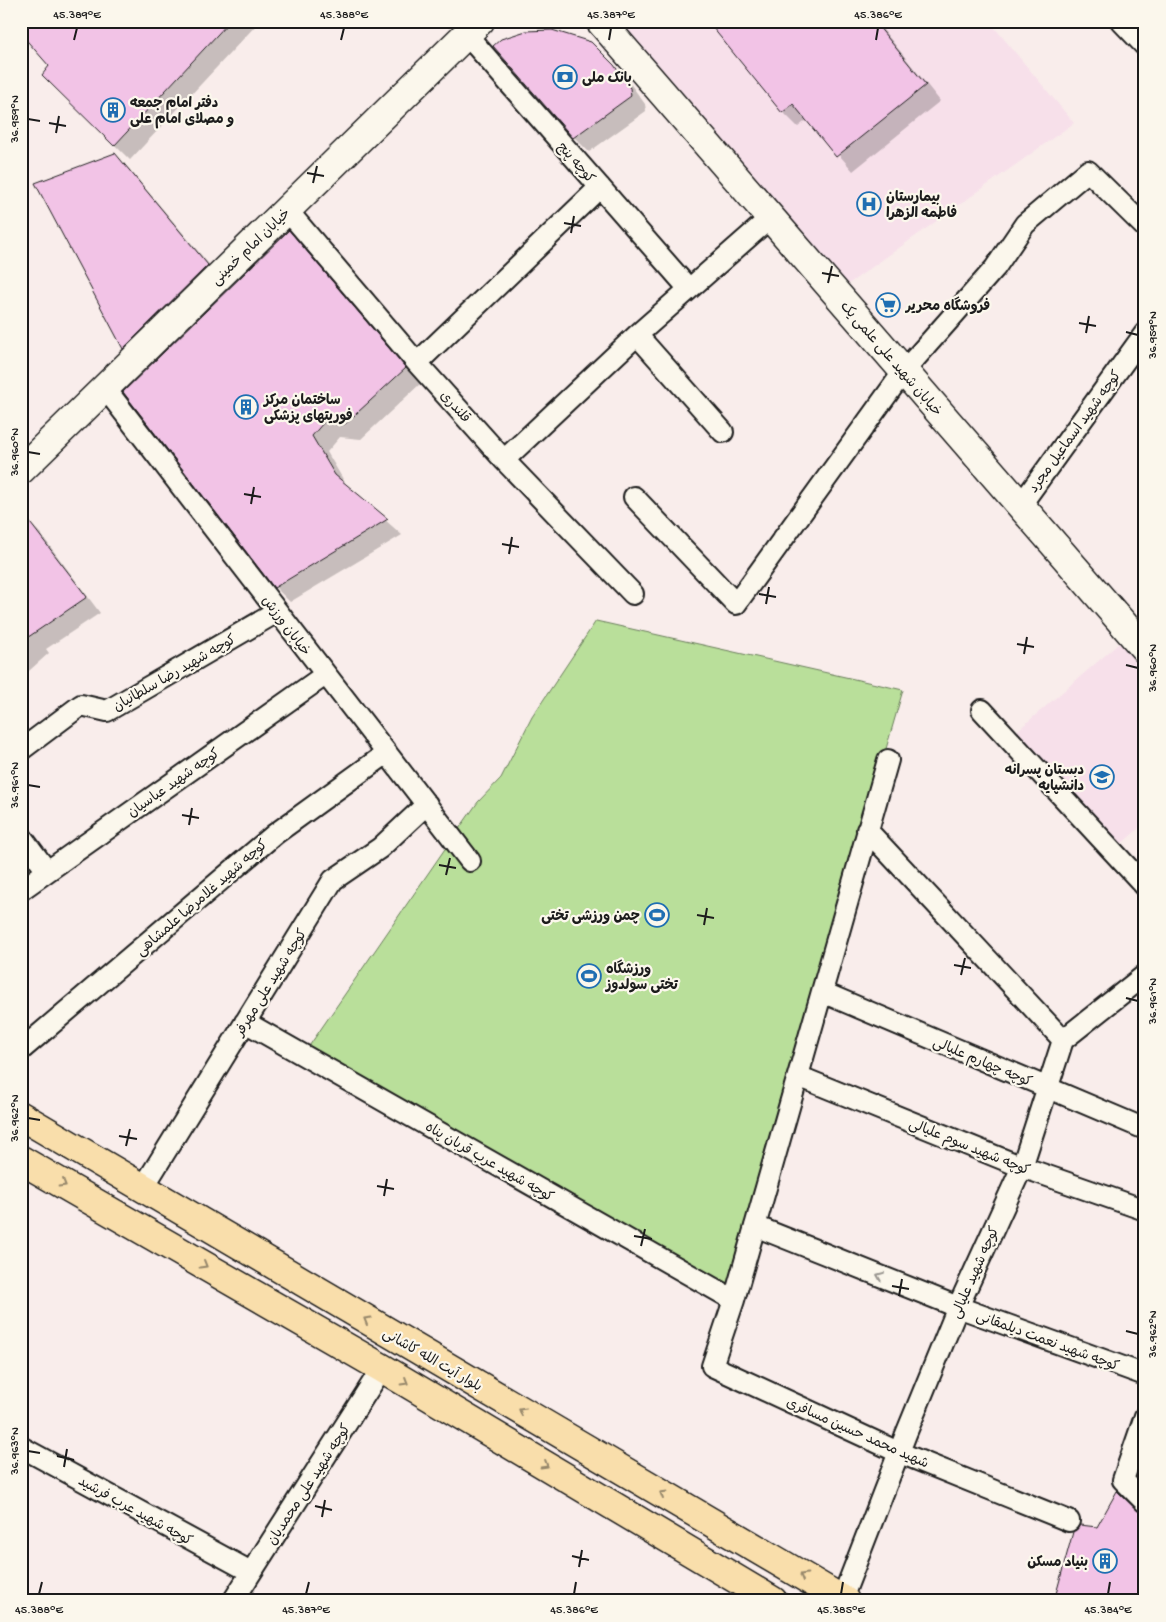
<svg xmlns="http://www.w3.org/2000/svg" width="1166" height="1622" viewBox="0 0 1166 1622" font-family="'Gochi Hand','Playpen Sans Arabic',sans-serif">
	<rect width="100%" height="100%" fill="#f9edeb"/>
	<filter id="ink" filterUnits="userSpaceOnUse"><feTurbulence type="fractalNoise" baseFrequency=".02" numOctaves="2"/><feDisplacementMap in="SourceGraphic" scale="10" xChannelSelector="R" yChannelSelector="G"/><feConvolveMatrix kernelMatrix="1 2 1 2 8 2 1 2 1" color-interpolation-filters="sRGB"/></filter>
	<g filter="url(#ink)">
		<!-- built -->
		<path fill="#f7e0ea" d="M618 21H989L1074 123 847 285Z
			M1131 633 1145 649V823L1119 846 1017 731Z"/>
		<!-- garden -->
		<path fill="#b9df9a" stroke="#6a7e5b" d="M596 621 903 690 730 1289 303 1055 449 843 478 802 501 778 532 717Z"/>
		<!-- shadow -->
		<path fill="#0003" d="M28 21H260L130 160 44 75 51 66Z
			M724 21H876L940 101 853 171 808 119 798 127 783 112Z
			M614 66 629 82 645 104 646 111 589 152 574 137Z
			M115 154 130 170 223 281 139 363 124 348Z
			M289 232 420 384 361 439 340 437 327 452 347 486 402 535 290 602 275 587Z
			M25 518 40 533 100 613 46 649 49 653 21 678V522Z"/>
		<!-- building -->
		<path fill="#f2c3e6" stroke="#1c1c1c" d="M26 21H230L114 146 42 75 49 66 21 34V27Z
			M722 21H874L926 85 836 157 793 104 782 113 713 28Z
			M552 30 591 42 614 65 630 88 631 96 573 138 493 46 501 39 526 31Z
			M115 153 208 265 123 349 35 183Z
			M289 230 406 368 345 424 324 422 312 436 335 475 388 519 274 588 123 392Z
			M21 511 87 597 21 642Z
			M1117 1491 1137 1510 1145 1515V1601H1054L1073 1532 1080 1525 1097 1527Z"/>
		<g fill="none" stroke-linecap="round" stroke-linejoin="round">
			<!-- street casing -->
			<g stroke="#1c1c1c" stroke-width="24">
				<path id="street" d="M1121 21 1145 46
					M466 34 689 289
					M287 210 417 363 504 460 633 594
					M637 335 723 432
					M417 363 600 187
					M105 388 470 861
					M504 460 637 335 770 218
					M634 497 736 604 904 371 995 268 1025 224 1088 171 1145 227
					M1020 506 1145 333
					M982 710 1145 886
					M21 750 81 705 107 711 277 612
					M888 760 734 1300 712 1366 898 1452 1069 1521
					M867 830 1063 1040
					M21 836 47 871
					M21 890 325 675
					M822 992 1145 1129
					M245 1022 734 1300
					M21 1050 275 834 387 753
					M798 1076 1022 1167 1145 1210
					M143 1188 333 880 380 848 427 804
					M755 1226 958 1307 1145 1375
					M1145 1416 1123 1480 1145 1502
					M21 1447 251 1572
					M842 1599 906 1434 958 1307 1022 1167 1063 1040 1145 975
					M233 1601 382 1368"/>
			</g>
			<!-- secondary casing -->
			<g stroke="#1c1c1c" stroke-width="31">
				<path id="secondary" d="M600 21 1145 649
					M21 470 480 21"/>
			</g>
			<!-- primary casing -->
			<g stroke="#1c1c1c" stroke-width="31">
				<path id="primary" d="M21 1116 845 1601
					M21 1160 382 1368 773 1601"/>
			</g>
			<!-- street -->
			<use href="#street" stroke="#fbf7ec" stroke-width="20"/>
			<!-- secondary -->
			<use href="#secondary" stroke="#fbf7ec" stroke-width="28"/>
			<!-- primary -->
			<use href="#primary" stroke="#f9deab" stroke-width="28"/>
		</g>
		<!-- one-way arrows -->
		<defs><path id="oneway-chevron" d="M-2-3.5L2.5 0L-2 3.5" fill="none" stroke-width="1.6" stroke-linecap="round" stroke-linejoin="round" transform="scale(1.25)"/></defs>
		<g stroke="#96876b">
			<use href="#oneway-chevron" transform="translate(63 1184) rotate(30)"/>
			<use href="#oneway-chevron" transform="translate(204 1265) rotate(30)"/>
			<use href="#oneway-chevron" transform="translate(367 1320) rotate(-150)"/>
			<use href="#oneway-chevron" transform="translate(405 1382) rotate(31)"/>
			<use href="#oneway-chevron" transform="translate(522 1411) rotate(-150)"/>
			<use href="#oneway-chevron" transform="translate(545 1465) rotate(31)"/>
			<use href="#oneway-chevron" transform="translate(663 1494) rotate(-150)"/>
			<use href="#oneway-chevron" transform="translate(803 1576) rotate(-150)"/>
		</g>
		<use stroke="#97948e" href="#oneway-chevron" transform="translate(880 1276) rotate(-158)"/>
	</g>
	<!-- ticks -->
	<path fill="none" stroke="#1c1c1c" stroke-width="2" d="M74 40 77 28M341 40 344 28M609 40 611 28M876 40 878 28M28 119 40 121M49 123 66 126M56 133 59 116M307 173 324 176M313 183 317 166M564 223 581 226M571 233 574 216M822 273 839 276M828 283 832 266M1079 323 1096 326M1126 332 1138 335M1086 333 1089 316M28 452 40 454M244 494 261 497M251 504 254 487M502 544 519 547M509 554 512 537M759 594 776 597M766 604 769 587M1017 644 1034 647M1024 654 1027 637M1126 665 1138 668M28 785 40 787M182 815 199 818M189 825 192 808M439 865 456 868M446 875 450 858M697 915 714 918M704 925 707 908M954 965 971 968M961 975 965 958M1126 998 1138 1001M28 1118 40 1120M119 1136 137 1139M126 1146 130 1129M377 1186 394 1189M384 1196 387 1179M634 1236 652 1239M641 1246 645 1229M892 1286 909 1289M899 1296 902 1279M1126 1331 1138 1334M28 1451 40 1453M57 1456 74 1460M64 1467 67 1449M315 1506 332 1510M322 1517 325 1500M572 1556 589 1560M579 1567 582 1550M39 1594 42 1582M306 1594 309 1582M574 1594 576 1582M841 1594 843 1582M1108 1594 1110 1582"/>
	<!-- icons -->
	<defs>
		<g id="bank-ring" transform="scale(1.25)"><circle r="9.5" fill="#fbf7ec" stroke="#1f6fb2" stroke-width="1.5"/><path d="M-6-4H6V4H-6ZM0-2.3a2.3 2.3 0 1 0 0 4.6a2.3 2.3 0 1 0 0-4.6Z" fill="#1f6fb2"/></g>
		<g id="building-ring" transform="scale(1.25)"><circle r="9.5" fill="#fbf7ec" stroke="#1f6fb2" stroke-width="1.5"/><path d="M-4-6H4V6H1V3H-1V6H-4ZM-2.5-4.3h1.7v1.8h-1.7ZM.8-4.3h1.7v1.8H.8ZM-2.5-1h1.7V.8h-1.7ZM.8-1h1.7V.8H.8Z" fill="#1f6fb2"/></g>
		<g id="hospital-ring" transform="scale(1.25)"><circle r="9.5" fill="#fbf7ec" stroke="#1f6fb2" stroke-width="1.5"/><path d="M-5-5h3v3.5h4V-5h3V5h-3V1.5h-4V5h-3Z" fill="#1f6fb2"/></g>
		<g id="supermarket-ring" transform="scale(1.25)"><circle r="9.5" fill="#fbf7ec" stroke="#1f6fb2" stroke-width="1.5"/><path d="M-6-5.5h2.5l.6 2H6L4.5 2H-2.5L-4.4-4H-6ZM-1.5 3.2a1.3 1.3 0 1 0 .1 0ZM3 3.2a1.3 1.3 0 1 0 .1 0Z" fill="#1f6fb2"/></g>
		<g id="school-ring" transform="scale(1.25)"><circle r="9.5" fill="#fbf7ec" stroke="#1f6fb2" stroke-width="1.5"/><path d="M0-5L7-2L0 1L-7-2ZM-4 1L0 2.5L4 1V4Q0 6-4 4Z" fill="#1f6fb2"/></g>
		<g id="stadium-ring" transform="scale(1.25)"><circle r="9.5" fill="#fbf7ec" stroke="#1f6fb2" stroke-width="1.5"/><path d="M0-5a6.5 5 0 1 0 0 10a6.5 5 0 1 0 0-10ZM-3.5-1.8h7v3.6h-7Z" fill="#1f6fb2"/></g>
	</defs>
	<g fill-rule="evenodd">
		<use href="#bank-ring" x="565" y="77"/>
		<use href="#building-ring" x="113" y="110"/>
		<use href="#hospital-ring" x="869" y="204"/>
		<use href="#supermarket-ring" x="888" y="305"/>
		<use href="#building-ring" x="246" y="407"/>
		<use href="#school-ring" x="1102" y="777"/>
		<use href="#stadium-ring" x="657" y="915"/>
		<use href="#stadium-ring" x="589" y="976"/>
		<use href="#building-ring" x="1105" y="1561"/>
	</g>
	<g text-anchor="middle" stroke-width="4.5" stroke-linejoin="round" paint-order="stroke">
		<!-- poi labels -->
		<g font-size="14" font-weight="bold" fill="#1c1c1c" stroke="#fbf7ec" text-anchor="start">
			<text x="582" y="82">بانک ملی</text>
			<text x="130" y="107">دفتر امام جمعه<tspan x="130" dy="16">و مصلای امام علی</tspan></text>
			<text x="886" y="201">بیمارستان<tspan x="886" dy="16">فاطمه الزهرا</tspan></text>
			<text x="906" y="310">فروشگاه محریر</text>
			<text x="264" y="404">ساختمان مرکز<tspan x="264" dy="16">فوریتهای پزشکی</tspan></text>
			<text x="1084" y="774" text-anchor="end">دبستان پسرانه<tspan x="1084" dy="16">دانشپایه</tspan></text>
			<text x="640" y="920" text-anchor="end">چمن ورزشی تختی</text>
			<text x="606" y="973">ورزشگاه<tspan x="606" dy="16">تختی سولدوز</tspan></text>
			<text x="1088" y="1566" text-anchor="end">بنیاد مسکن</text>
		</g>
		<!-- street labels -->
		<g font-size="14" fill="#1c1c1c" stroke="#fbf7ec">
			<text transform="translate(577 162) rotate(49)" y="5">کوچه پنج</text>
			<text transform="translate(250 246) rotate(-44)" y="5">خیابان امام خمینی</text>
			<text transform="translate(892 358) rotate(49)" y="5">خیابان شهید علی علمی یک</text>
			<text transform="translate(456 406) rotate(48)" y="5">قلندری</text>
			<text transform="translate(1074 431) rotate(-54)" y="5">کوچه شهید اسماعیل مجرد</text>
			<text transform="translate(287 625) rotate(53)" y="5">خیابان ورزش</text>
			<text transform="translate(174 672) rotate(-30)" y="5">کوچه شهید رضا سلطانیان</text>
			<text transform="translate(173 782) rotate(-35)" y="5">کوچه شهید عباسیان</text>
			<text transform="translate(201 897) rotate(-41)" y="5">کوچه شهید غلامرضا علمشاهی</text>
			<text transform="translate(270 982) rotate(-58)" y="5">کوچه شهید علی مهرفر</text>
			<text transform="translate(983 1061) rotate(23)" y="5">کوچه چهارم علیالی</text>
			<text transform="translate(970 1146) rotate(22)" y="5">کوچه شهید سوم علیالی</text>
			<text transform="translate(490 1161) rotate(30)" y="5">کوچه شهید عرب قربان پناه</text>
			<text transform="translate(974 1272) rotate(-66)" y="5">کوچه شهید علیالی</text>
			<text transform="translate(1048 1340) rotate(20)" y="5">کوچه شهید نعمت دیلمقانی</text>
			<text transform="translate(433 1359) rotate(30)" y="5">بلوار آیت الله کاشانی</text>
			<text transform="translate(858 1432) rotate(24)" y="5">شهید محمد حسین مسافری</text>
			<text transform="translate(308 1484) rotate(-57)" y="5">کوچه شهید علی محمدیان</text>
			<text transform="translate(136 1510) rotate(29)" y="5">کوچه شهید عرب فرشید</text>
		</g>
	</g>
	<!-- margin -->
	<rect width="1166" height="1622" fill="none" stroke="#fbf7ec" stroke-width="55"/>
	<rect x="28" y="28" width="1110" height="1566" fill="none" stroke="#1c1c1c" stroke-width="2"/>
	<g font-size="12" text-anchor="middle" fill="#1c1c1c">
		<text x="77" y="18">45.389°E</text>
		<text x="344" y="18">45.388°E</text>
		<text x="611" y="18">45.387°E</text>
		<text x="878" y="18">45.386°E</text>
		<text transform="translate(14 119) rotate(-90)" y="4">36.959°N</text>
		<text transform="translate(1152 335) rotate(-90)" y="4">36.959°N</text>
		<text transform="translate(14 452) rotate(-90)" y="4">36.960°N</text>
		<text transform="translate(1152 668) rotate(-90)" y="4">36.960°N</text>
		<text transform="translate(14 785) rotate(-90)" y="4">36.961°N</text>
		<text transform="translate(1152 1001) rotate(-90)" y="4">36.961°N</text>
		<text transform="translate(14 1118) rotate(-90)" y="4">36.962°N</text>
		<text transform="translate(1152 1334) rotate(-90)" y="4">36.962°N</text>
		<text transform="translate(14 1451) rotate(-90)" y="4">36.963°N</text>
		<text x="39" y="1613">45.388°E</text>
		<text x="306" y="1613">45.387°E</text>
		<text x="574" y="1613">45.386°E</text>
		<text x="841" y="1613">45.385°E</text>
		<text x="1108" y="1613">45.384°E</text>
	</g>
</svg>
